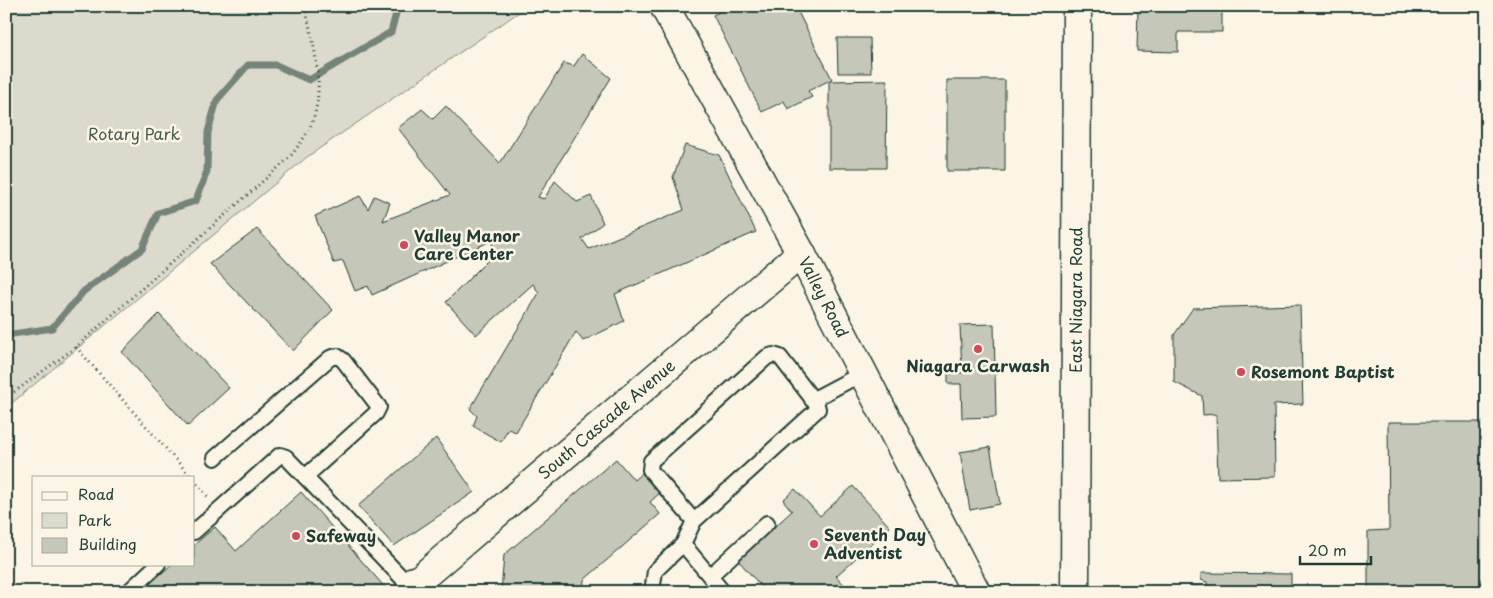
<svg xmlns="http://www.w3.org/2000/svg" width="1493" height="598" viewBox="0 0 1493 598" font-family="'Playpen Sans',sans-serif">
	<rect width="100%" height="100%" fill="#fcf5e5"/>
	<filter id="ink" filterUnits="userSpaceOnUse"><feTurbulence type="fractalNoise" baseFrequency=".02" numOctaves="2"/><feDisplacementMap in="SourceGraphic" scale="10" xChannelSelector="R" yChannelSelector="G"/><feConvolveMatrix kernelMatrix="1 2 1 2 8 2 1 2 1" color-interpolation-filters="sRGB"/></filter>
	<g filter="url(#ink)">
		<!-- green -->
		<path fill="#dcdacc" stroke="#7e8c80" d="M6 6H528L307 157 6 408Z"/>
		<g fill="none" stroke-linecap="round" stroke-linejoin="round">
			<!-- stream -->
			<path stroke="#758479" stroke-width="7" d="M6 333 13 334 52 328 84 291 142 249 158 213 196 201 207 171 208 132 217 100 248 65H276L309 80 391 32 398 6"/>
		</g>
		<!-- building -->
		<path fill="#c5c7b9" stroke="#1f3d34" d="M731 6H795L832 79 808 91 812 97 788 109 784 101 762 112 713 15Z
			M1138 6H1222V32H1178V52L1137 51Z
			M837 38H870L871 73H838Z
			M582 54 611 78 538 197 544 199 555 181 577 202 591 196 603 223 582 239 589 249 684 210 673 177 685 145 719 155 756 232 615 294 624 321 583 341 576 332 516 432 508 429 501 442 473 426 477 416 470 409 539 293 533 284 476 335 446 302 495 253 491 241 372 295 368 286 355 291 343 261 334 263 315 216 360 196 368 209 374 196 390 203 383 221 450 195 398 128 422 109 433 119 446 106 500 163 564 63 574 66Z
			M887 80 886 168H829V81Z
			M947 80H1005V171H947Z
			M257 229 333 310 293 351 210 264Z
			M1300 305 1303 404 1274 405 1275 477 1218 478 1216 414 1203 415 1202 396 1174 382V335L1193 308Z
			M159 314 229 388 188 426 122 352Z
			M994 324 996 417 962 418 961 384H948V374L962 373 960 325Z
			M1388 422H1487V592L1368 589V531L1389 530Z
			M436 438 474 492 394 546 358 506Z
			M990 447 1000 504 970 510 960 452Z
			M616 459 634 480 643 472 661 492 650 502 660 514 584 580 583 592H501L504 555Z
			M853 486 890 527 836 576 851 592H766L738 560 792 511 783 500 795 489 820 516Z
			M301 492 389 592H141L172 564H194V545L215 527 236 551Z
			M1201 573 1291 574V592H1192V586H1207V582L1201 580Z"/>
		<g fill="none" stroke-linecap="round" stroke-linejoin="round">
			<!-- lane casing -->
			<g stroke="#1f3d34" stroke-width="18">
				<path id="lane" d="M812 400 863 373
					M215 458 330 358 337 356 343 360 379 407 376 413 305 477
					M194 532 280 455 286 457 402 578 411 582
					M683 544 694 521 818 409 817 405 780 357 773 355 767 357 651 461 650 470 694 521
					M710 576 767 523
					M128 592 158 564
					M652 592 655 571 683 544 723 592"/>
			</g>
			<!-- street casing -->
			<g stroke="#1f3d34" stroke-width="31">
				<g id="street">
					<path id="s1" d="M664 6 801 253 976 592"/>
					<path id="s2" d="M411 582 420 579 801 253"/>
				</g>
			</g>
			<!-- secondary casing -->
			<g stroke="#1f3d34" stroke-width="31">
				<g id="secondary">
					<path id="s3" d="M1075 592 1077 6"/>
				</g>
			</g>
			<!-- path -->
			<path stroke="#1f3d34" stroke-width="3" stroke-dasharray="1 4" stroke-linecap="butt" d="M76 347 191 477
				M6 398 76 347 289 158C296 149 304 139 309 129 328 91 313 45 305 6
				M194 480 208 497"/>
			<!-- lane -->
			<use href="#lane" stroke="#fcf5e5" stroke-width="14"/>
			<!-- street -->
			<use href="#street" stroke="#fcf5e5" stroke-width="28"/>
			<!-- secondary -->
			<use href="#secondary" stroke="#fcf5e5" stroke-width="28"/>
		</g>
	</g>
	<!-- markers -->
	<g fill="#d1495b" stroke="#fcf5e5" stroke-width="2">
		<circle cx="404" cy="245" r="5"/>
		<circle cx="978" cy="349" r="5"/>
		<circle cx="1241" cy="372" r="5"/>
		<circle cx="296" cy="536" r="5"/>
		<circle cx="814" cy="544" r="5"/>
	</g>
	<g text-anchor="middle" stroke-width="5" stroke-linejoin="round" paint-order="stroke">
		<!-- park labels -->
		<g font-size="16" fill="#455c52" stroke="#fcf5e5">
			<text x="134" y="140">Rotary Park</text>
		</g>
		<!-- poi labels -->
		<g font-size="16" font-weight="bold" fill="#1f3d34" stroke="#fcf5e5" text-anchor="start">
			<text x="414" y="242">Valley Manor<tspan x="414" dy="18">Care Center</tspan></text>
			<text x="978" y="372" text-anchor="middle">Niagara Carwash</text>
			<text x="1251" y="378">Rosemont Baptist</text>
			<text x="824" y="541">Seventh Day<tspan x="824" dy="18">Adventist</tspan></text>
			<text x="306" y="542">Safeway</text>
		</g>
		<!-- street labels -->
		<g font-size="16" fill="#1f3d34" stroke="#fcf5e5">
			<text dy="6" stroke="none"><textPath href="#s1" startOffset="332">Valley Road</textPath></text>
			<text dy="6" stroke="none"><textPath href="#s3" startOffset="292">East Niagara Road</textPath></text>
			<text dy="6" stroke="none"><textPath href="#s2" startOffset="255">South Cascade Avenue</textPath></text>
		</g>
	</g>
	<!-- margin -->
	<rect width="1493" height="598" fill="none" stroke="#fcf5e5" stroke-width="25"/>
	<rect x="12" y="12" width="1468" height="573" fill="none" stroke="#1f3d34" stroke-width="2" filter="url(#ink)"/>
	<!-- legend -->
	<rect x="32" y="476" width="162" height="90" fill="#fcf5e5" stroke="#a4ab9e"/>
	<rect x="42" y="492" width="25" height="8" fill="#fcf5e5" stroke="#a4ab9e"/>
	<text x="78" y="500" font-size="15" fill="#1f3d34">Road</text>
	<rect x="42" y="513" width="25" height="15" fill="#dcdacc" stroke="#a4ab9e"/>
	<text x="78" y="526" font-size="15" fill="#1f3d34">Park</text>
	<rect x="42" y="538" width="25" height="15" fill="#c5c7b9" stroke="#a4ab9e"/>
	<text x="78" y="550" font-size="15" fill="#1f3d34">Building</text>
	<!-- scale -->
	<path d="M1300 556v8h71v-8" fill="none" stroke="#1f3d34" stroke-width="2.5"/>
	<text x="1308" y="556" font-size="15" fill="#1f3d34" stroke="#fcf5e5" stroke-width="4" paint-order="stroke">20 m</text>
</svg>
